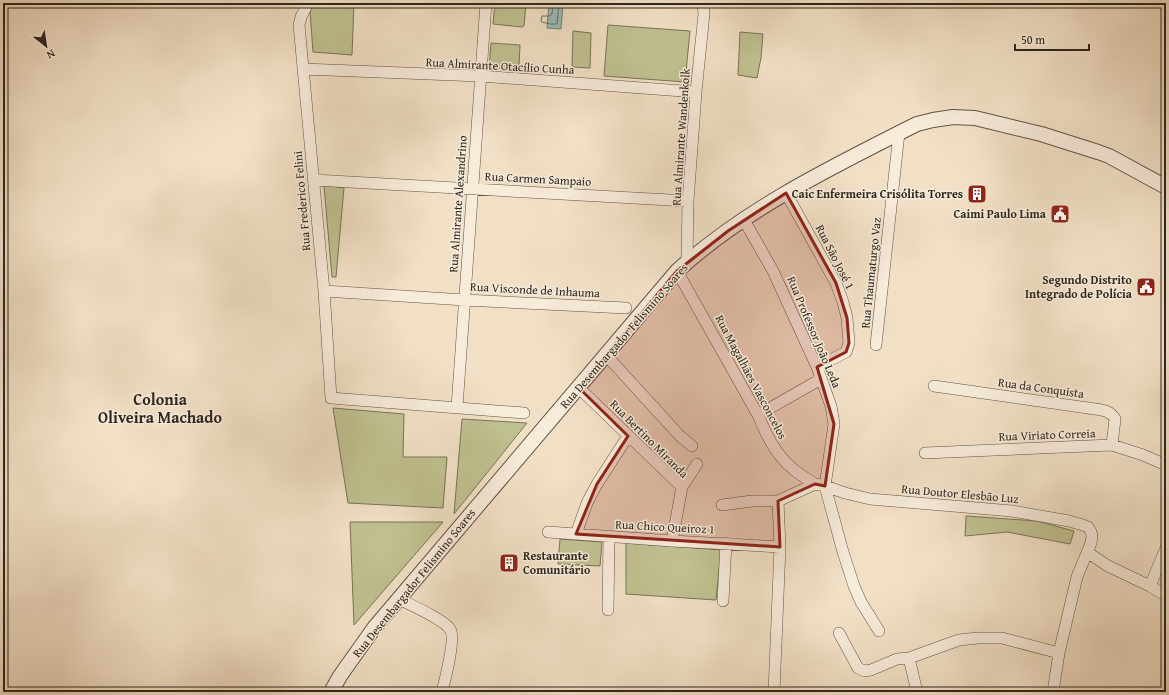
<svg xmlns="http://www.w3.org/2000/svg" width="1169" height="695" viewBox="0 0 1169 695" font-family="'Gentium Book Plus',serif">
	<rect width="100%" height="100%" fill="#f2e0c6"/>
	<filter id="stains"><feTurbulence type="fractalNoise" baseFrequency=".005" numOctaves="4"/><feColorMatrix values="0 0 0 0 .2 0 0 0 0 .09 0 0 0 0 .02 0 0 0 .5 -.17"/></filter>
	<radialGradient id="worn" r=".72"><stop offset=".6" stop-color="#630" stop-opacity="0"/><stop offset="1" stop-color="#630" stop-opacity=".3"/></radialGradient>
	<!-- green -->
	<path fill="#c0c191" stroke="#777457" d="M315 3H354L352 55 313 52 310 11Z
		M495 3H526L524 26 522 27 493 24Z
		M608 25 690 31 685 82 604 76Z
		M573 31 591 33 590 68 572 67Z
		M740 32 763 34 761 58 757 78 738 75Z
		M491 43 520 45 519 65H522V69L489 68Z
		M326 185 344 188 336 277H332L324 186Z
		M333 408 404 414 403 457H447L443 508 348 503Z
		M462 419 527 423 454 514Z
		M966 516 1037 521 1074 531 1070 544 1007 532 965 536Z
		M350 522H443L354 625Z
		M560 539 602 542 600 566 558 564Z
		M626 543 721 550 716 600 626 594Z"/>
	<!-- water -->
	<path fill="#9bbdb8" stroke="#6f817a" d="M549 3H563L561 29 547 28Z"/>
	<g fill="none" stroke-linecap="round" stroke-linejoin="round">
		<!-- shore -->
		<path stroke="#64726a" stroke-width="1" d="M553 3 552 14 549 16H542L541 21 542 22 550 24H557L559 3"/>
		<!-- minor casing -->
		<g stroke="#5f5447" stroke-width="12">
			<path id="minor" d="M308 3 301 17 299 25 324 291 331 398 524 413
				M303 69 480 76 696 92
				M314 180 688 201
				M786 193 836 283 843 302 847 318 849 343 846 352 817 367
				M744 220 773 271 817 367 831 406 834 424 825 486 843 552 854 586 861 602 879 631
				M687 262 688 201 692 147 696 92 704 14 703 3
				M677 271 758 415C766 434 775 454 792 468 798 474 808 479 815 484
				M324 291 465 300 626 308
				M876 345 899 133
				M606 355 680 436 692 446
				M934 386 1095 409C1103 410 1111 411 1115 419L1112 445
				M579 388 682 487
				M457 407 486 3
				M758 415 821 379
				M925 453 1112 445 1143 455 1166 465
				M722 505 752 501H778L815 484 825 486 845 493 870 499 1012 511 1069 521 1083 525 1088 527 1091 532 1092 536 1091 543 1077 577 1059 653 1053 692
				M548 532 672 541 780 547
				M576 534 587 503 597 484 628 436
				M672 541 682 487 697 464
				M1087 552 1108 566 1150 586 1166 596
				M1150 586 1166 548
				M399 599C411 605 443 619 450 629 456 637 445 680 442 692
				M723 601 726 543
				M608 610 609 537
				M839 633 858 668 864 671 871 670 897 659 909 658 959 640 978 638H1002L1059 653
				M909 658 917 692
				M774 692 780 547 778 501"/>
		</g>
		<!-- tertiary casing -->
		<g stroke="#5f5447" stroke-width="16">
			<path id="tertiary" d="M331 692 340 676 374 628 677 271C742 212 822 172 899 133L917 124 933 120 953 117 975 118 1041 134 1098 152 1109 156 1166 187"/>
		</g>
		<!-- minor -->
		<use href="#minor" stroke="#f7ebda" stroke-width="11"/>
		<!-- tertiary -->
		<use href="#tertiary" stroke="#f7ebda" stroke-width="14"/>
	</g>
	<!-- marked area -->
	<path fill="#8f2418" fill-opacity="0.2" stroke="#8f2418" stroke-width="3" stroke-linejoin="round" d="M786 193 836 283 847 318 849 343 846 352 817 367 834 424 825 486 815 484 778 501 780 547 576 534 597 484 628 436 579 388 677 271 728 231Z"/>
	<!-- icons -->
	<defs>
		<g id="building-square" transform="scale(1)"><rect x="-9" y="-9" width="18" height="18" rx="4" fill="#8f2418" stroke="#f7ebda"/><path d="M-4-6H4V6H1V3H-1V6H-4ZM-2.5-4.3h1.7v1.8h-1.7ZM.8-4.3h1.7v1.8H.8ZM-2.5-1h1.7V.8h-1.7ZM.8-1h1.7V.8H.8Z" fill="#fff"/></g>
		<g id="civic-square" transform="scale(1)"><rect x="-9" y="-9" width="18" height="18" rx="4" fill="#8f2418" stroke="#f7ebda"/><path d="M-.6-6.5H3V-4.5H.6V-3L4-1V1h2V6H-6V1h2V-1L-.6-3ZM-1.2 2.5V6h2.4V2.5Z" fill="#fff"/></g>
	</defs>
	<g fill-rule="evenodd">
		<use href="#building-square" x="977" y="194"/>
		<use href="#civic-square" x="1060" y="214"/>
		<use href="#civic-square" x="1146" y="287"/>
		<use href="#building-square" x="509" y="563"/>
	</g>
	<g text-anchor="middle" stroke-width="3" stroke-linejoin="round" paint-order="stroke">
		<!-- street labels -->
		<g font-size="12" fill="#2e261d" stroke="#f7ebda">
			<text transform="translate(500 66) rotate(3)" y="4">Rua Almirante Otacílio Cunha</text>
			<text transform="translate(681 137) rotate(-86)" y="4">Rua Almirante Wandenkolk</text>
			<text transform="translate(538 179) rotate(3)" y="4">Rua Carmen Sampaio</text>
			<text transform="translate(302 201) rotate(-95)" y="4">Rua Frederico Felini</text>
			<text transform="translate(458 204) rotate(-86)" y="4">Rua Almirante Alexandrino</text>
			<text transform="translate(835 257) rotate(63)" y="4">Rua São José 1</text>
			<text transform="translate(871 273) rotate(-84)" y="4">Rua Thaumaturgo Vaz</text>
			<text transform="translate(535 290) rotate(3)" y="4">Rua Visconde de Inhauma</text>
			<text transform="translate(814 332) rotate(67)" y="4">Rua Professor João Leda</text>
			<text transform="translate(624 336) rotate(-49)" y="4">Rua Desembargador Felismino Soares</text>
			<text transform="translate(751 377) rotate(62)" y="4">Rua Magalhães Vasconcelos</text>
			<text transform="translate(1041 388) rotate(8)" y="4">Rua da Conquista</text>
			<text transform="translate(1047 435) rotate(-2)" y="4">Rua Viriato Correia</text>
			<text transform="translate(649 439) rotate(45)" y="4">Rua Bertino Miranda</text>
			<text transform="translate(960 494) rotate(5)" y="4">Rua Doutor Elesbão Luz</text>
			<text transform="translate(665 527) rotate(3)" y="4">Rua Chico Queiroz 1</text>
			<text transform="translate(414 583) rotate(-51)" y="4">Rua Desembargador Felismino Soares</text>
		</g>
		<!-- poi labels -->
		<g font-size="12" font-weight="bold" fill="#2e261d" stroke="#f7ebda" text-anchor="end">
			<text x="963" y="198">Caic Enfermeira Crisólita Torres</text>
			<text x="1046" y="218">Caimi Paulo Lima</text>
			<text x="1132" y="284">Segundo Distrito<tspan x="1132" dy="14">Integrado de Polícia</tspan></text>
			<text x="523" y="560" text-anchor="start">Restaurante<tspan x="523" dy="14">Comunitário</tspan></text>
		</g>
		<!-- district labels -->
		<g font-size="16" font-weight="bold" fill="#2e261d" stroke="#f7ebda">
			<text x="160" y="405">Colonia<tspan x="160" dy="18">Oliveira Machado</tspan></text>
		</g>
	</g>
	<!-- margin -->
	<rect width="1169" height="695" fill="none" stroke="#f2e0c6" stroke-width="16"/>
	<rect x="4" y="4" width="1161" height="687" fill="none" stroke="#2e261d" stroke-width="2"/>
	<rect x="8" y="8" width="1153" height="679" fill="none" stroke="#2e261d"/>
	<!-- north arrow -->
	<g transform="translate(46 46) rotate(150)" stroke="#f7ebda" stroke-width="3" paint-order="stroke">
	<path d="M0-3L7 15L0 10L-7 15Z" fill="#2e261d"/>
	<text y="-6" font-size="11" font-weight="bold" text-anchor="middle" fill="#2e261d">N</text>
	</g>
	<!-- scale -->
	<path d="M1015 44v6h74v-6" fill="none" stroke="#2e261d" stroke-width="2"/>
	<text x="1021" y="44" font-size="12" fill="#2e261d" stroke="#f7ebda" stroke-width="3" paint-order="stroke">50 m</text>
	<rect width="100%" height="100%" filter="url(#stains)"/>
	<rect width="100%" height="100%" fill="url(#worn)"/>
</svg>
